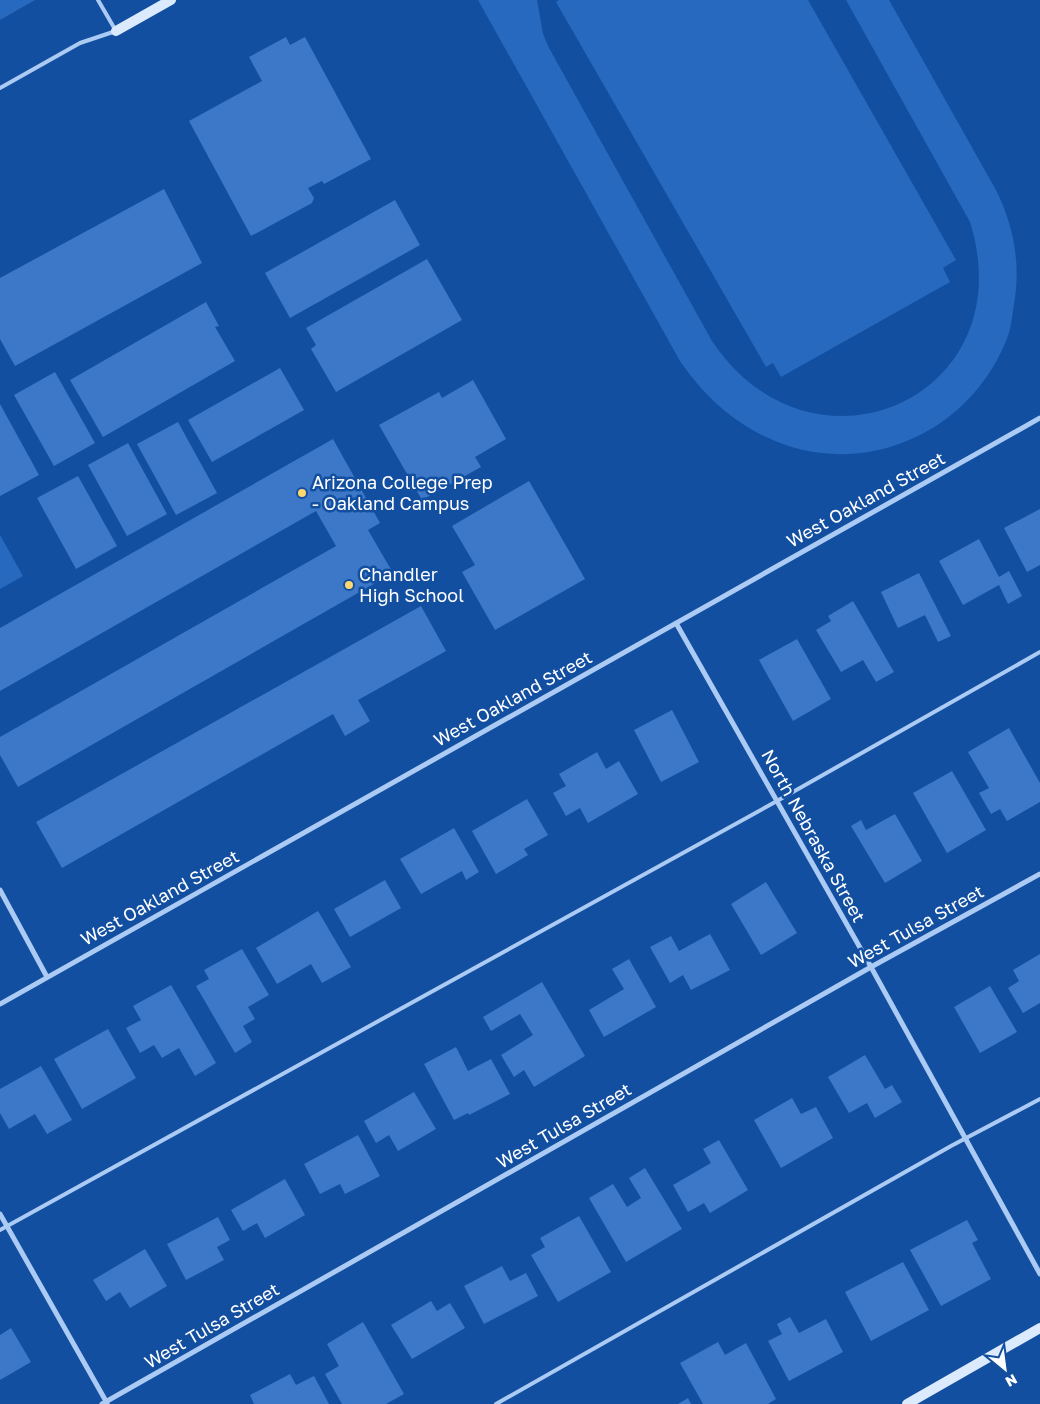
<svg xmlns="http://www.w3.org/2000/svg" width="1040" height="1404" viewBox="0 0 1040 1404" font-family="'Golos Text',sans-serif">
	<rect width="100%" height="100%" fill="#134fa0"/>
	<!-- green -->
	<path fill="#2669be" d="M0 0H35L0 20Z
		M478 0H537L543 34 549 48 712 341C812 491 1025 398 970 222L846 0H889L996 190C1014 226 1021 265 1014 304 1012 317 1011 330 1006 341 967 437 857 482 764 436 729 419 702 393 680 361Z
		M559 0H808L956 260 943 268 950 282 781 377 773 363 766 367 556 2Z
		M0 535 23 576 0 589Z"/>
	<!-- building -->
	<path fill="#3c78c7" d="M286 37 290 45 305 37 371 159 324 184 322 181 308 188 314 198 312 203 251 236 189 121 262 81 249 57Z
		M164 189 202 263 15 366 0 339V278Z
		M395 200 420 245 290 318 265 273Z
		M427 259 462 320 336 392 311 349 316 345 306 328Z
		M206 302 219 326 215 327 235 361 103 437 70 380Z
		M280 368 304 410 212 462 188 420Z
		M55 372 95 443 54 466 14 395Z
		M473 380 506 439 475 457 481 467 422 500 379 425 439 392 442 398Z
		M0 404 39 475 0 496Z
		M178 422 217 493 176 515 137 444Z
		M333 439 380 523 368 530 393 573 18 787 0 755V737L336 546 316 511 0 691V628Z
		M128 443 167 514 127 536 88 465Z
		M78 476 117 546 76 569 37 498Z
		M529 481 585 579 495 630 462 572 475 565 452 526Z
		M1040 509V565L1027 572 1004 528Z
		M979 539 999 577 1009 571 1022 596 1008 604 999 585 963 605 939 561Z
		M919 573 951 636 938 642 925 615 898 628 881 592Z
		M853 601 894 672 876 682 863 660 841 672 816 630 831 621 828 616Z
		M421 606 446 651 358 700 370 721 345 736 333 714 62 868 36 822Z
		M797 639 831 699 793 721 759 660Z
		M672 710 699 762 661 782 634 730Z
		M1009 728 1040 783V802L1007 821 1000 809 991 814 979 793 989 788 968 752Z
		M597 752 606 769 619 761 638 794 588 823 580 808 566 816 553 793 566 786 559 774Z
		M952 771 986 830 947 853 913 793Z
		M527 799 548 835 524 849 528 855 496 874 472 831Z
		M895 814 922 861 885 883 851 826 861 820 866 830Z
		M454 828 479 872 466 880 462 871 421 894 400 859Z
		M385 880 401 908 350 937 334 909Z
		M766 882 797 933 761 955 731 904Z
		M318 911 351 967 322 983 311 964 277 984 256 948Z
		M710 934 730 970 691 990 683 975 670 983 650 947 671 936 679 951Z
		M242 949 269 995 248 1007 255 1019 243 1026 252 1042 235 1053 196 986 209 979 204 970Z
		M1040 954V1003L1023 1013 1008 988 1019 981 1013 970Z
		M629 959 656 1007 604 1037 589 1010 624 989 612 969Z
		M542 982 585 1056 534 1087 524 1070 514 1077 501 1055 533 1035 520 1014 491 1031 483 1017Z
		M171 985 216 1063 195 1076 179 1048 162 1058 154 1045 140 1053 126 1028 141 1020 133 1006Z
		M990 986 1017 1032 980 1053 954 1007Z
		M108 1029 136 1078 82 1109 54 1059Z
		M456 1047 468 1071 491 1059 510 1094 469 1115 468 1113 454 1120 424 1064Z
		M865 1055 885 1089 892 1085 902 1102 875 1118 867 1103 849 1113 828 1077Z
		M41 1066 72 1120 47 1134 35 1114 9 1129 0 1113V1089Z
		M414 1092 436 1129 398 1151 389 1135 376 1143 364 1121Z
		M792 1098 801 1114 816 1107 833 1138 781 1168 754 1120Z
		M358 1135 380 1176 345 1194 340 1184 320 1194 304 1164Z
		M719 1140 748 1190 710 1213 704 1203 688 1212 673 1185 711 1163 703 1149Z
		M645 1168 682 1229 626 1262 589 1198 613 1184 627 1207 641 1198 629 1178Z
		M285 1179 305 1215 265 1238 257 1223 243 1231 231 1210Z
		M579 1216 611 1272 558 1302 531 1255 545 1247 540 1238Z
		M218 1217 230 1240 217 1247 224 1260 186 1280 167 1244Z
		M967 1220 978 1240 972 1243 991 1279 941 1306 910 1250Z
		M145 1249 167 1286 130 1308 120 1292 106 1301 93 1280Z
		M903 1262 929 1310 871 1341 845 1292Z
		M502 1266 510 1281 526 1273 538 1296 484 1324 464 1286Z
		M431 1301 437 1311 450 1303 465 1328 412 1359 391 1325Z
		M790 1317 799 1333 826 1319 843 1352 789 1381 768 1341 782 1334 777 1324Z
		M363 1322 404 1394 386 1404H342L325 1374 339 1366 327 1344Z
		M11 1328 31 1362 0 1380V1335Z
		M718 1342 725 1355 746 1343 776 1399 768 1404H703L680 1363Z
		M290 1374 296 1385 314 1376 329 1404H254L250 1395Z
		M688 1398 691 1404H678Z"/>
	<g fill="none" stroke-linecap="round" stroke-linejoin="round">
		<!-- lane -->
		<path stroke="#abcbf4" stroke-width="4" d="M0 88 80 43 116 31 98 0
			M0 1230 777 801 1040 652
			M496 1404 951 1146 1040 1099"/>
		<!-- street -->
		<path stroke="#abcbf4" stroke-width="5" d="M676 623 871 967 1040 1274
			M0 890 47 977
			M0 1004 1040 418
			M0 1214 107 1403
			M102 1404 871 967 1040 874"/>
		<!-- secondary -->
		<path stroke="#dbeafd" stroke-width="10" d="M116 31 171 0
			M907 1404 1040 1328"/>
	</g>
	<!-- markers -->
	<g fill="#ffd76f" stroke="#134fa0" stroke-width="2">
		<circle cx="302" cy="493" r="5"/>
		<circle cx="349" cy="585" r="5"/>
	</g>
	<g text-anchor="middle" stroke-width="5" stroke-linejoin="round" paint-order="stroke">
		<!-- poi labels -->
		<g font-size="18" fill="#fff" stroke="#134fa0" text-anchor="start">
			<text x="312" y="489">Arizona College Prep<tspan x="312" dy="21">- Oakland Campus</tspan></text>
			<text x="359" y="581">Chandler<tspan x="359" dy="21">High School</tspan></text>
		</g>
		<!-- street labels -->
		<g font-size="18" fill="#fff" stroke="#134fa0">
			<text transform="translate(866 500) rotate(-29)" y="6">West Oakland Street</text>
			<text transform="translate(513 699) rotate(-29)" y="6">West Oakland Street</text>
			<text transform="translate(813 836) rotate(61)" y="6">North Nebraska Street</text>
			<text transform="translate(160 898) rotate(-29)" y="6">West Oakland Street</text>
			<text transform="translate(916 927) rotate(-29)" y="6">West Tulsa Street</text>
			<text transform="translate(564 1126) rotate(-30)" y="6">West Tulsa Street</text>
			<text transform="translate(212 1326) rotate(-30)" y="6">West Tulsa Street</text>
		</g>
	</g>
	<!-- north arrow -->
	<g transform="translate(1005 1369) rotate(151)" stroke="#134fa0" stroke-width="4" paint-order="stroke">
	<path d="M0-4L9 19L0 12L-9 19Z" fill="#ffffff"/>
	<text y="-8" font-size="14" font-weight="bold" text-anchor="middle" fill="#ffffff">N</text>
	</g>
</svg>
